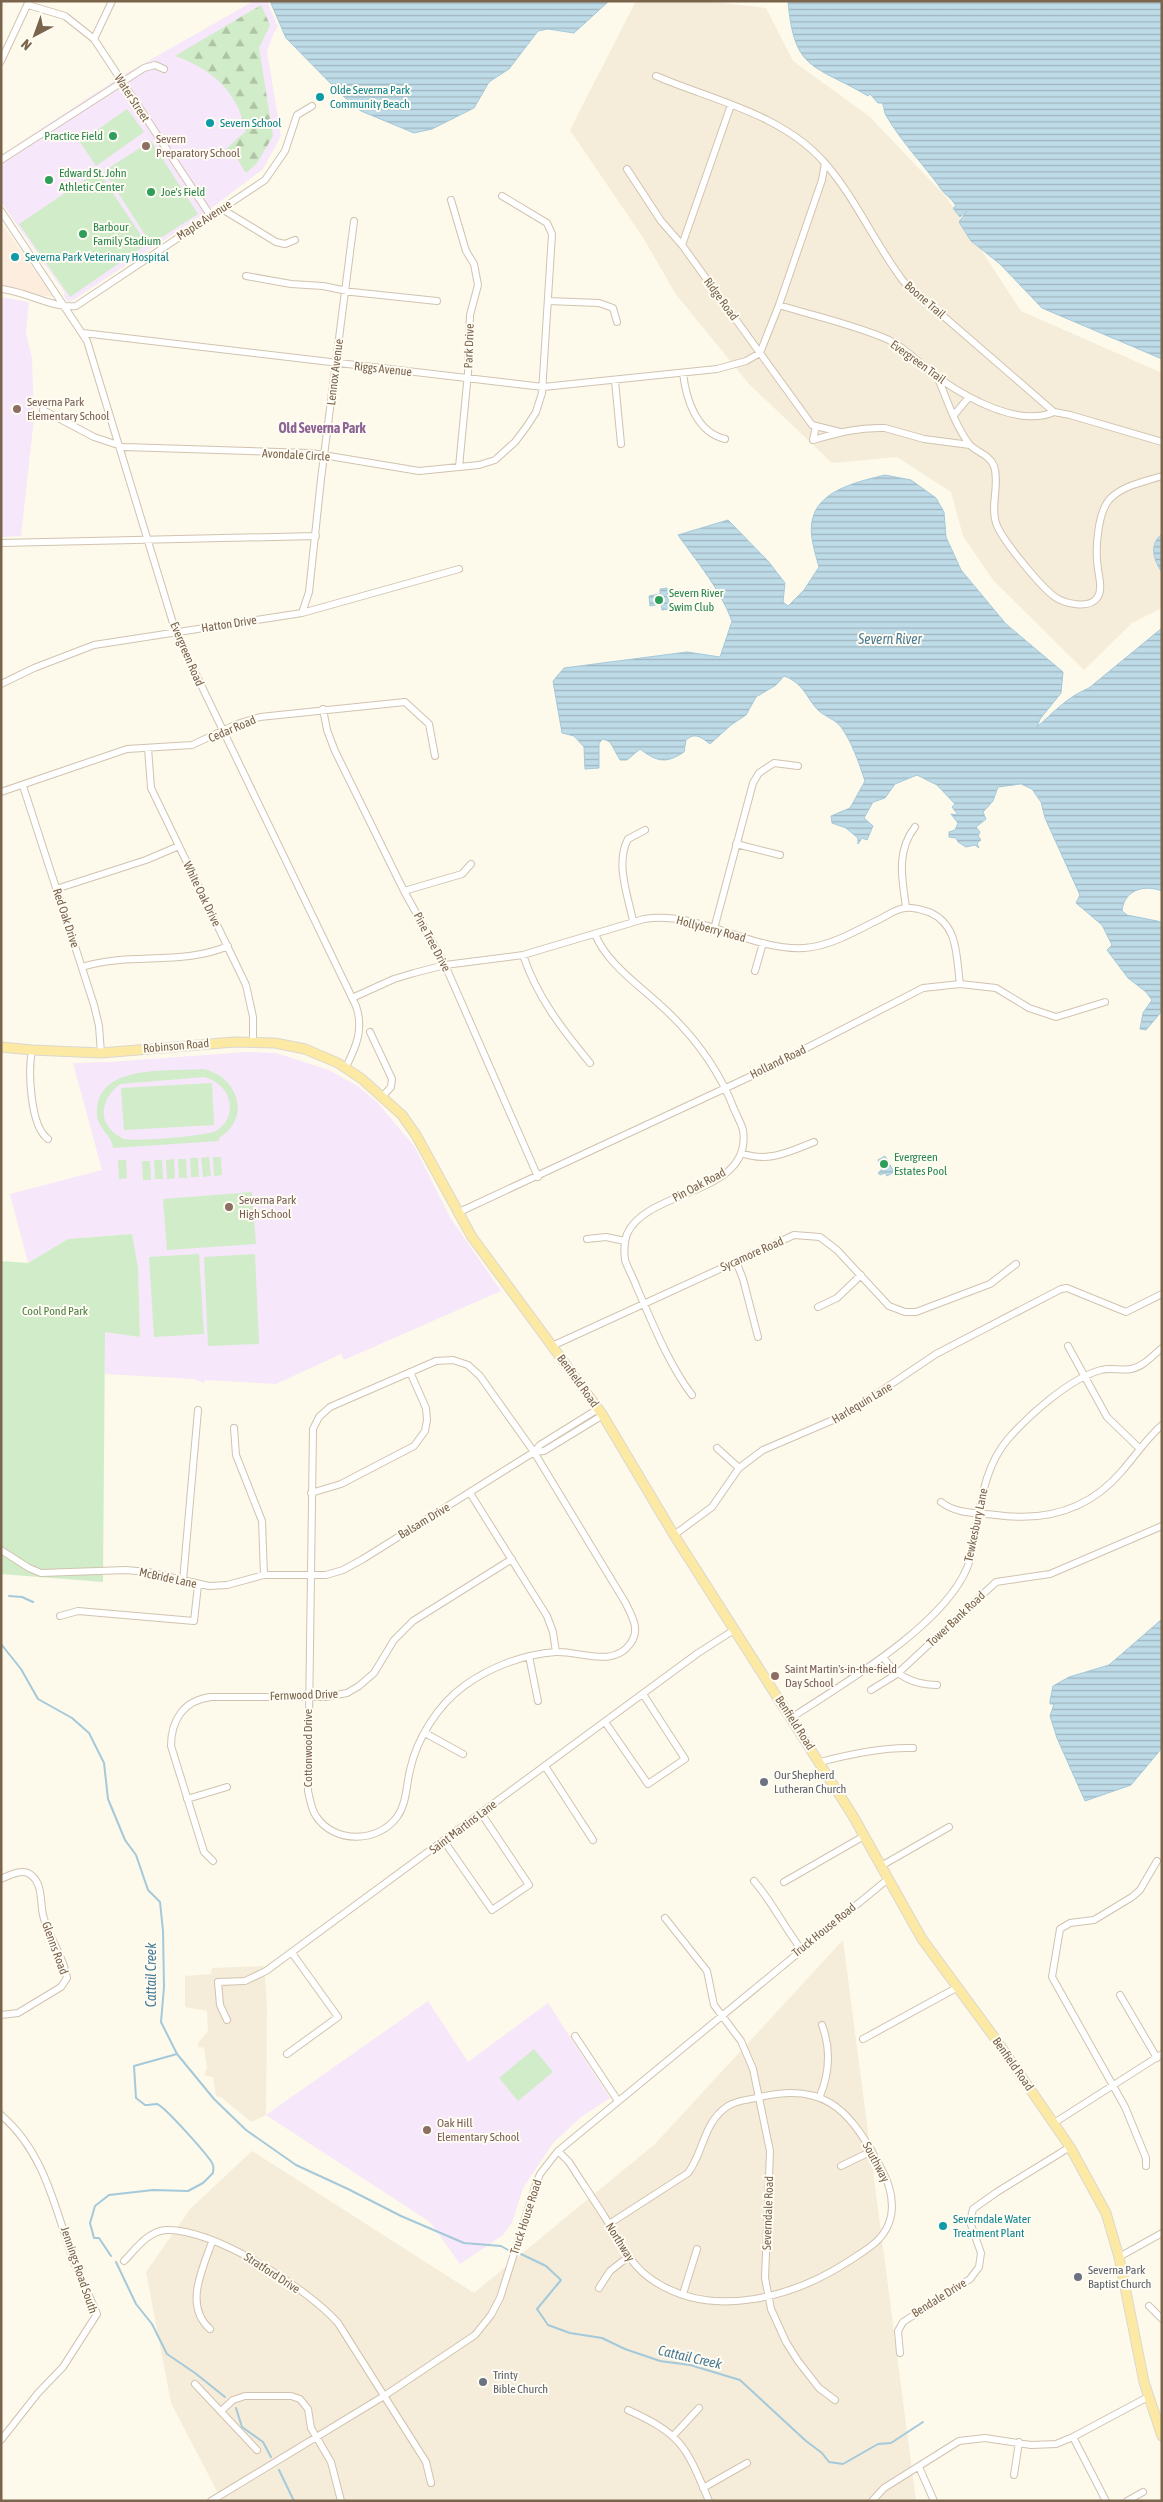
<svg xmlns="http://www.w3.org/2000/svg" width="1163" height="2502" viewBox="0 0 1163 2502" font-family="'Asap Condensed',sans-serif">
	<defs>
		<pattern id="forest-firs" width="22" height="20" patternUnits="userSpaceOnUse" patternTransform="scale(1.25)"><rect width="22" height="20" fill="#d1ecc8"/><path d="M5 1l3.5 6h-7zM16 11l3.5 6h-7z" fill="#afc3a5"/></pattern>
		<pattern id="water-rules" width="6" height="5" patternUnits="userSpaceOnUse" patternTransform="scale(1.25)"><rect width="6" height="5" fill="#bedbe8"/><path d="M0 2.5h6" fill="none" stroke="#9fb5be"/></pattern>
	</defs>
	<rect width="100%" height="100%" fill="#fdf9eb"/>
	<!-- residential -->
	<path fill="#f5edd9" d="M636 1H706L766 8 793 61 870 117 947 198 1021 311 1162 373V608L1132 623 1084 670 993 580 963 536 951 492 897 457 832 463 749 384 675 293 644 239 570 130Z
		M843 1940 916 2501H222L171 2403 146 2272 191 2208 252 2151 474 2293 655 2144Z
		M264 1966 267 2005 266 2115 251 2122 221 2097 216 2096 213 2077 206 2076 204 2073 207 2069 204 2047 199 2048 198 2043 208 2031 207 2011 185 2007V1976L211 1974 212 1968Z"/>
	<!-- commercial -->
	<path fill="#fdeddf" d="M1 222 53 297 1 289Z"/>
	<!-- education -->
	<path fill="#f6e7fa" d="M254 1H267L278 27 274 32 267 51 281 136 263 169 202 215 70 302 67 301 64 296 65 293 1 202V155L120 77Z
		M1 297 29 302 26 333 32 358 34 418 21 536 1 537Z
		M246 1052 276 1053 329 1070 359 1087 377 1102 414 1146 451 1219 501 1291 344 1360 341 1354 276 1384 205 1380 204 1383 194 1379 105 1374V1331L140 1337 138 1267 132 1234 68 1239 28 1263 10 1194 102 1170 73 1063 109 1062Z
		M428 2001 468 2062 548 2003 610 2098 581 2117 553 2143 523 2188 512 2223 503 2235 460 2264 430 2222 266 2115Z"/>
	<!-- forest -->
	<path fill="url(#forest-firs)" d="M261 5 270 25 259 48 273 136 257 163 246 173 235 155 225 150 246 131C237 91 212 69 175 56Z"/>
	<!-- park -->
	<path fill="#d1ecc8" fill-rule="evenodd" d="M127 109 144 132 96 166 80 142Z
		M151 141 198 214 151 244 104 171Z
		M98 171 147 244 70 297 19 224Z
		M203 1069C238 1076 252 1118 219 1138V1141L113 1148C112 1135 98 1129 97 1115 94 1063 168 1072 203 1069ZM204 1077C230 1083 241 1115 216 1131 207 1136 133 1142 124 1139 115 1135 106 1127 104 1117 102 1103 110 1092 120 1084Z
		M212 1083 214 1125 124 1130 121 1088Z
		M209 1157 211 1176 203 1177 201 1158Z
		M213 1157H221L222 1175 214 1176Z
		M190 1158H198L199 1177H191Z
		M174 1159 175 1178 167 1179 166 1160Z
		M178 1159H186L187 1178H179Z
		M118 1160H126L127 1178 119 1179Z
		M154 1160H162L163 1179H155Z
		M142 1161H150L151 1180H143Z
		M252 1192 256 1244 167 1250 163 1199Z
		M132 1234 138 1267 140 1337 105 1332 103 1582 1 1574V1261L28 1263 68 1239Z
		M199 1254 204 1334 154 1337 149 1257Z
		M255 1254 259 1344 208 1346 204 1257Z
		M534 2049 553 2072 518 2101 499 2078Z"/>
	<!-- water -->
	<path fill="url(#water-rules)" stroke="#a4c9da" d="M270 1H609L574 33 548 29 538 31 509 69 489 82 474 108 432 129 414 133 361 111 343 96 286 38Z
		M788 1H1162V359L1042 308 1000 264 971 241 959 222 967 211 960 217 953 208 956 206C951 197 944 195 939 186 922 163 901 141 887 117 883 111 885 108 882 103H878L870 94 868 96C814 64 794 72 788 1Z
		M885 475 911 480 936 498 944 512 946 537 961 570 1006 624 1063 672 1061 693 1040 719 1037 727C1054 712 1067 697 1089 688L1162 628V891C1144 884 1124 890 1122 911L1127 915 1162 922V1011L1146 1030 1140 1029 1143 1013 1152 1000 1146 992 1128 978 1107 950 1112 945 1102 925 1076 903 1080 895 1045 818 1041 802 1032 789 1021 784 998 787 993 801 983 812 986 819 976 827 980 832 978 836 981 840 977 843 979 848 975 845 966 847 958 842 956 838 949 837V832L955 830 958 823 951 814 958 815 952 807 955 804 937 785 917 775 895 784 885 798 873 802 864 818 873 826 867 840 862 838 858 844V838L846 828 832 823 831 816 850 808 865 781C859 763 852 742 841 727 836 720 826 717 819 711 805 697 805 684 784 676L776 685 756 697 746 715 731 725 710 744C701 737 695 732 686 740L684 752C666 764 657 762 640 749L627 760H620L610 742 603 739 599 743V768L585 769 584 747 574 736 562 733 553 681 564 668 687 652 720 657 732 621C720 589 698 563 678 535L728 520 768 561 785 583 783 602 788 606 804 590 819 567C815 552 808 533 813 517 821 489 861 481 885 475Z
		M1162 534V572C1153 560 1149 544 1162 534Z
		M667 588 669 609 662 610 661 604 650 606 649 596 660 594V589Z
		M885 1156 894 1172 887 1176 885 1173 880 1175 878 1173 882 1169 878 1160Z
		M1162 1619V1748L1131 1785 1085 1801 1057 1738 1050 1716 1054 1704H1050V1701L1053 1686 1069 1677 1109 1665Z"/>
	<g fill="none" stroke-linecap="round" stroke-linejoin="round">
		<!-- stream -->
		<path stroke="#a4c9da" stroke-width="2" d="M9 1596 22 1597 33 1602
			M1 1644 21 1669 38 1699 72 1718 89 1733 104 1763 108 1799 125 1840 136 1855 148 1890 160 1902 163 1931 164 1987 161 2022 177 2054 214 2099 246 2130 296 2165 348 2189 401 2216 464 2243 501 2246 508 2250
			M521 2254 546 2266 561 2280 537 2309 548 2325 570 2333 602 2338 625 2349 660 2361 690 2365 740 2380 806 2441 822 2453 829 2462 843 2464 878 2444 891 2443 923 2422
			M111 2256 99 2238H94L90 2223 95 2206 109 2195 153 2190 188 2191 203 2183 213 2173C213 2170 214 2168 213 2165 211 2158 164 2106 157 2104 154 2104 149 2105 145 2105L136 2098 134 2066 177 2054
			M116 2262 136 2304 152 2324 167 2354 195 2373 225 2397
			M236 2408 242 2427 263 2442 271 2457
			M279 2470 294 2501"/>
		<!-- minor casing -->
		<g stroke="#d1c3af" stroke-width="8">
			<path id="minor" d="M28 5 65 16 94 39 210 215
				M94 39 112 1
				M1 61 29 1
				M656 76C712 100 782 114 824 162 856 198 874 243 904 282L1054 412 1070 415 1162 442
				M1 160 144 68 155 65 164 69
				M627 169 661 221 682 245 812 425 840 432
				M451 200 466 251 474 264 478 285 470 315 468 373 459 467
				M222 209 276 242 285 244 295 240
				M1 211 87 341 176 633 356 1006C364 1029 356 1047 346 1067
				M682 245 731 105
				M246 276 291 284 323 286 352 292 437 301
				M1 289C25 291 54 309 76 306L265 180 285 151 297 115 312 106
				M548 301 599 303 613 308 617 322
				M779 305C814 316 856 325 889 340 909 350 922 367 940 379 969 399 1019 427 1054 412
				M83 333 543 387 717 369 746 361 760 353 779 305 822 180 825 163
				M683 373C686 399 696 432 725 439
				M938 378C947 400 955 425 969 444 977 453 989 454 994 466 1000 485 990 505 996 523 1001 539 1041 587 1055 597 1065 604 1089 609 1097 598 1103 590 1099 578 1098 569 1095 551 1097 508 1113 496 1126 485 1146 481 1162 476
				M615 381 621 444
				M43 410 94 437 124 447 311 453 419 471 479 465 495 460 515 442 527 426 536 412 542 393 552 234 547 223 502 196
				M954 415 969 397
				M816 426 813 440C837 433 859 427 885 428L924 439 970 445
				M1 543 316 536
				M302 613 309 592 321 479 354 221
				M1 684 34 668 94 645 302 613 459 569
				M323 709 327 730 335 751 404 891 445 965 538 1177
				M148 748 151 788 246 985 253 1017V1041
				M23 786 94 1005 99 1026 101 1053
				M1 792 127 749 192 745 237 724 260 717 405 702 429 724 435 756
				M736 844 780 855
				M56 889 146 860 179 846
				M404 891 462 874 471 864
				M906 907C902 879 896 851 915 827
				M633 921C628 896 615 863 628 839L645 830
				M714 929 753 783 759 773 774 763 798 766
				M595 934C606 962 636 983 658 1003 692 1033 718 1067 734 1109 737 1116 741 1123 743 1130 753 1196 647 1188 627 1234 624 1242 624 1252 625 1260 628 1269 634 1279 637 1288 653 1324 668 1363 692 1395
				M523 955C537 997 562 1029 590 1063
				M82 967C129 952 182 966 228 946
				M755 971 763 943
				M352 998 394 979 414 973 445 965 523 955 644 919C699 910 750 951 804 948 832 946 857 930 882 918 889 914 898 908 906 908 913 907 922 910 929 912 959 925 956 956 960 984
				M370 1032 392 1079 391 1087 383 1096
				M32 1050C28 1071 30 1126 48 1139
				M741 1153C768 1163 789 1152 814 1142
				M457 1213 758 1073 923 988 960 984 996 988 1029 1008 1056 1017 1105 1002
				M587 1239 606 1237 625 1241
				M736 1261 743 1279 758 1337
				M818 1307 837 1298 861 1275
				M552 1346 794 1235 820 1237 837 1250 889 1306 905 1312H916L990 1284 1016 1264
				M1068 1346 1107 1417 1139 1448
				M453 1360 468 1365 480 1376 534 1452 625 1602C632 1616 641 1630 630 1644 613 1668 580 1651 556 1652 524 1654 490 1667 464 1686 438 1705 417 1738 410 1770 406 1786 407 1803 397 1817 378 1843 334 1844 316 1816 311 1809 310 1799 308 1791L313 1429 319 1417 330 1407 436 1361Z
				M234 1428 236 1455 262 1521 264 1575
				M717 1448 739 1468
				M534 1452 544 1451 603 1415
				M311 1493 341 1484 414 1446 425 1431 427 1420 426 1408 410 1372
				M470 1493 547 1616 553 1632 556 1652
				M941 1502C956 1514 977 1513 996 1515 1046 1522 1089 1510 1122 1471 1136 1455 1146 1439 1162 1425
				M674 1535 712 1507 739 1468 763 1450 847 1414 936 1354 1061 1289 1067 1288 1126 1312 1162 1294
				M1 1550 29 1568 41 1573 126 1570 148 1572 209 1586 227 1585 264 1575H326L343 1570 363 1559 534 1452 540 1445 598 1409
				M183 1581 198 1410
				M60 1616 78 1611 194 1621 198 1585
				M529 1656 538 1701
				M883 1657C896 1676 914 1685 937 1685
				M871 1690 897 1674 996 1582 1050 1574 1162 1526
				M791 1718C843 1684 943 1626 967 1568 971 1559 972 1548 974 1538 981 1504 984 1467 1008 1439 1028 1416 1070 1378 1101 1370 1111 1367 1121 1371 1131 1369 1143 1367 1152 1356 1162 1348
				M605 1722 648 1784 685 1759 643 1694
				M425 1733 463 1754
				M820 1762C850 1754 883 1747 913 1748
				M545 1766 593 1840
				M187 1799 227 1787
				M444 1841 492 1910 529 1885 481 1813
				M213 1861 204 1852 171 1746C171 1720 184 1700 211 1697H326L347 1693 359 1686 374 1673 394 1640 413 1621 512 1559
				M881 1866 949 1827
				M1 1879C10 1875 23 1868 31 1875 43 1884 40 1902 43 1915 48 1937 64 1956 67 1978L61 1987 18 2013 1 2015
				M754 1881C773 1903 784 1927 801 1949
				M784 1882 864 1836
				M665 1918 707 1971 714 2005 741 2041 753 2069 770 2151 765 2278 771 2309 786 2342 798 2361 819 2388 835 2400
				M1120 1995 1157 2058
				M227 2020 220 2005 218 1982 245 1981 266 1971 698 1653 734 1630
				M575 2036 618 2101
				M863 2039 958 1987
				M287 2054 338 2017 292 1953
				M820 2096C829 2074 831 2049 822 2025
				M1 2115C46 2153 56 2213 75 2265 82 2281 90 2297 97 2314L63 2367 38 2393 1 2440
				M1054 2123 1162 2054
				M558 2151 569 2162C581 2181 594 2200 606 2219 620 2241 630 2266 654 2281 713 2320 794 2297 849 2261 867 2249 886 2240 891 2216 895 2194 886 2177 876 2159 848 2108 822 2082 760 2097 750 2100 737 2100 728 2106 703 2122 704 2152 688 2173L609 2224
				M841 2166 872 2151
				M1146 2166V2158L1125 2107 1052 1977 1060 1929 1070 1923 1094 1920 1132 1897 1140 1890 1157 1861
				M1119 2257 1162 2233
				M124 2261C135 2250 148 2231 166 2230 213 2228 307 2288 338 2323L426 2462 431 2483
				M599 2288 610 2271 628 2257
				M683 2294 697 2249
				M1149 2306 1162 2319
				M210 2329C184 2306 202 2270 212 2242
				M900 2353 898 2331 903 2322 970 2279 979 2267 981 2253 970 2222 973 2209 997 2192 1070 2147
				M195 2384 257 2450
				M628 2410C683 2435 686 2447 709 2501
				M221 2411 233 2400 245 2396H291L300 2399 308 2409 311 2428 331 2462 341 2501
				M673 2436 699 2408
				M1073 2437 1106 2501
				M919 2467 934 2501
				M1014 2475 1019 2442
				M703 2488 747 2463
				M211 2501 384 2396 475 2335 491 2315 500 2298 535 2187 540 2174 558 2151 888 1879
				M872 2501 884 2488 959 2441 985 2438 1031 2445 1056 2444 1073 2437 1148 2397
				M1127 2501 1143 2492"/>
		</g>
		<!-- major casing -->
		<g stroke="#dcd7d0" stroke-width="11">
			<path id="major" d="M1 1047 32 1050 101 1053 234 1042 275 1043 305 1049 338 1063 362 1079 402 1115 416 1135 472 1237 602 1414 674 1535 853 1816 922 1939 997 2041 1070 2147 1106 2213 1119 2257 1144 2382 1162 2436"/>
		</g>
		<!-- minor -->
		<use href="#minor" stroke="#fff" stroke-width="6"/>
		<!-- major -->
		<use href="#major" stroke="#fceaa4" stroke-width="9"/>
	</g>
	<!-- markers -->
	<g fill="#0f9aa8" stroke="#fffcf3" stroke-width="2">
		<circle cx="320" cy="97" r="5"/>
		<circle cx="210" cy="123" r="5"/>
		<circle cx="15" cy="257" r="5"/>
		<circle cx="943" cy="2226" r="5"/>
	</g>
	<g fill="#2e9e5b" stroke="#fffcf3" stroke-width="2">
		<circle cx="113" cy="136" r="5"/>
		<circle cx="49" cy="180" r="5"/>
		<circle cx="151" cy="192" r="5"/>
		<circle cx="83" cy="234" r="5"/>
		<circle cx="659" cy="600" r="5"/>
		<circle cx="884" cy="1164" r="5"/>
	</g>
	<g fill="#8d6e63" stroke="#fffcf3" stroke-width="2">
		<circle cx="146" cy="146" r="5"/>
		<circle cx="17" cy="409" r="5"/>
		<circle cx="229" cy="1207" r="5"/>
		<circle cx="775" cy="1676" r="5"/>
		<circle cx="427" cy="2130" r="5"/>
	</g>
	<g fill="#6b7280" stroke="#fffcf3" stroke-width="2">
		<circle cx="764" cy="1782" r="5"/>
		<circle cx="1078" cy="2277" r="5"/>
		<circle cx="483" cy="2382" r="5"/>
	</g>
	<g text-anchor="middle" stroke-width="4" stroke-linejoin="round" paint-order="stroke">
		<!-- culture labels -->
		<g font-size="12" fill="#0d838f" stroke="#fffcf3" text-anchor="start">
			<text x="330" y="94">Olde Severna Park<tspan x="330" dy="14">Community Beach</tspan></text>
			<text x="220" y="127">Severn School</text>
			<text x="25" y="261">Severna Park Veterinary Hospital</text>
			<text x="953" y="2223">Severndale Water<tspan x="953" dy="14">Treatment Plant</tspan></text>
		</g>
		<!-- street labels -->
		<g font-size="12" fill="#7a644c" stroke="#fffcf3">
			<text transform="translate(132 98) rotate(57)" y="4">Water Street</text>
			<text transform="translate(204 220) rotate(-33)" y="4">Maple Avenue</text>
			<text transform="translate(721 299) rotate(54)" y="4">Ridge Road</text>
			<text transform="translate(925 300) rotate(41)" y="4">Boone Trail</text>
			<text transform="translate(469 346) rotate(-88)" y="4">Park Drive</text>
			<text transform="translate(918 362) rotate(36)" y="4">Evergreen Trail</text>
			<text transform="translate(383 369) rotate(6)" y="4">Riggs Avenue</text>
			<text transform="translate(335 372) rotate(-83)" y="4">Lennox Avenue</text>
			<text transform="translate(296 455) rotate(3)" y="4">Avondale Circle</text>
			<text transform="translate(229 624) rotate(-9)" y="4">Hatton Drive</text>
			<text transform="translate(187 654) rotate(67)" y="4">Evergreen Road</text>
			<text transform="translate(232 729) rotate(-23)" y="4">Cedar Road</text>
			<text transform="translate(202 894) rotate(64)" y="4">White Oak Drive</text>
			<text transform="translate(66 918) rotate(72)" y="4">Red Oak Drive</text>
			<text transform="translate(711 929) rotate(15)" y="4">Hollyberry Road</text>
			<text transform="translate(432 942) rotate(62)" y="4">Pine Tree Drive</text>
			<text transform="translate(176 1046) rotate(-5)" y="4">Robinson Road</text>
			<text transform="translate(778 1062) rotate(-26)" y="4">Holland Road</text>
			<text transform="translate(699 1185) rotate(-28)" y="4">Pin Oak Road</text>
			<text transform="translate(752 1254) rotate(-24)" y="4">Sycamore Road</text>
			<text transform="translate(578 1381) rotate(54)" y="4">Benfield Road</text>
			<text transform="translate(862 1403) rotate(-31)" y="4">Harlequin Lane</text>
			<text transform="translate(424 1521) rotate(-31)" y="4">Balsam Drive</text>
			<text transform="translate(976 1525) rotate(-78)" y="4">Tewkesbury Lane</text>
			<text transform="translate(168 1578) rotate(12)" y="4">McBride Lane</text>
			<text transform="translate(956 1619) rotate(-43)" y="4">Tower Bank Road</text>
			<text transform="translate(304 1695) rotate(-2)" y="4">Fernwood Drive</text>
			<text transform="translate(795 1723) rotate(57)" y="4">Benfield Road</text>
			<text transform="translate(308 1748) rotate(-90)" y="4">Cottonwood Drive</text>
			<text transform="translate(463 1827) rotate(-37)" y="4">Saint Martins Lane</text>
			<text transform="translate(824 1930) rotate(-39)" y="4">Truck House Road</text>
			<text transform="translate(55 1948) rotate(70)" y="4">Glenns Road</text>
			<text transform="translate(1013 2064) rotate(55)" y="4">Benfield Road</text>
			<text transform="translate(876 2162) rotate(62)" y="4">Southway</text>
			<text transform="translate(768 2213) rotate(-88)" y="4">Severndale Road</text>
			<text transform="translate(526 2217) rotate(-72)" y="4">Truck House Road</text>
			<text transform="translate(620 2242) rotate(58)" y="4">Northway</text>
			<text transform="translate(79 2270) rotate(71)" y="4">Jennings Road South</text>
			<text transform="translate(272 2273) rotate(33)" y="4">Stratford Drive</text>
			<text transform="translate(939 2298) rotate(-32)" y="4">Bendale Drive</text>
		</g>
		<!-- leisure labels -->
		<g font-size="12" fill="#27864d" stroke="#fffcf3" text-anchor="start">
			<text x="103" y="140" text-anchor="end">Practice Field</text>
			<text x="59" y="177">Edward St. John<tspan x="59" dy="14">Athletic Center</tspan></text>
			<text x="161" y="196">Joe's Field</text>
			<text x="93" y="231">Barbour<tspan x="93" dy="14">Family Stadium</tspan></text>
			<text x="669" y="597">Severn River<tspan x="669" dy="14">Swim Club</tspan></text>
			<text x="894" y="1161">Evergreen<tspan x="894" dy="14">Estates Pool</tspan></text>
		</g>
		<!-- education labels -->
		<g font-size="12" fill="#785e54" stroke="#fffcf3" text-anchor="start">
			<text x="156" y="143">Severn<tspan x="156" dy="14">Preparatory School</tspan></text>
			<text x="27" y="406">Severna Park<tspan x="27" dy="14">Elementary School</tspan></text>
			<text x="239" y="1204">Severna Park<tspan x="239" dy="14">High School</tspan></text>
			<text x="785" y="1673">Saint Martin's-in-the-field<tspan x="785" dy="14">Day School</tspan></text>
			<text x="437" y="2127">Oak Hill<tspan x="437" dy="14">Elementary School</tspan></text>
		</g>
		<!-- park labels -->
		<g font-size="12" fill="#4c8043" stroke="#fffcf3">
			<text x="55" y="1315">Cool Pond Park</text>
		</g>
		<!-- worship labels -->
		<g font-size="12" fill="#5b616d" stroke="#fffcf3" text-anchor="start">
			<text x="774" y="1779">Our Shepherd<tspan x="774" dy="14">Lutheran Church</tspan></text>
			<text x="1088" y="2274">Severna Park<tspan x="1088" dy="14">Baptist Church</tspan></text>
			<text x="493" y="2379">Trinty<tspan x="493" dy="14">Bible Church</tspan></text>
		</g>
		<!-- neighbourhood labels -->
		<g font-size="14" font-weight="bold" fill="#8d6595" stroke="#fffcf3">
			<text x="322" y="433">Old Severna Park</text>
		</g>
		<!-- water labels -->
		<g font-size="14" font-style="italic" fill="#487b95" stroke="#fffcf3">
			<text x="890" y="644">Severn River</text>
			<text transform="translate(151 1975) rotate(-90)" y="5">Cattail Creek</text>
			<text transform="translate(690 2357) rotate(13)" y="5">Cattail Creek</text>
		</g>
	</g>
	<!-- border -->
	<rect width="1163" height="2502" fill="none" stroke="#7a644c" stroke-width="5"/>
	<!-- north arrow -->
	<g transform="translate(35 35) rotate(221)" stroke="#fffcf3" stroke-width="4" paint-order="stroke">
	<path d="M0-4L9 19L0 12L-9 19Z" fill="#7a644c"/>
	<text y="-8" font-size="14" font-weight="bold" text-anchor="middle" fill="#7a644c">N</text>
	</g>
</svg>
